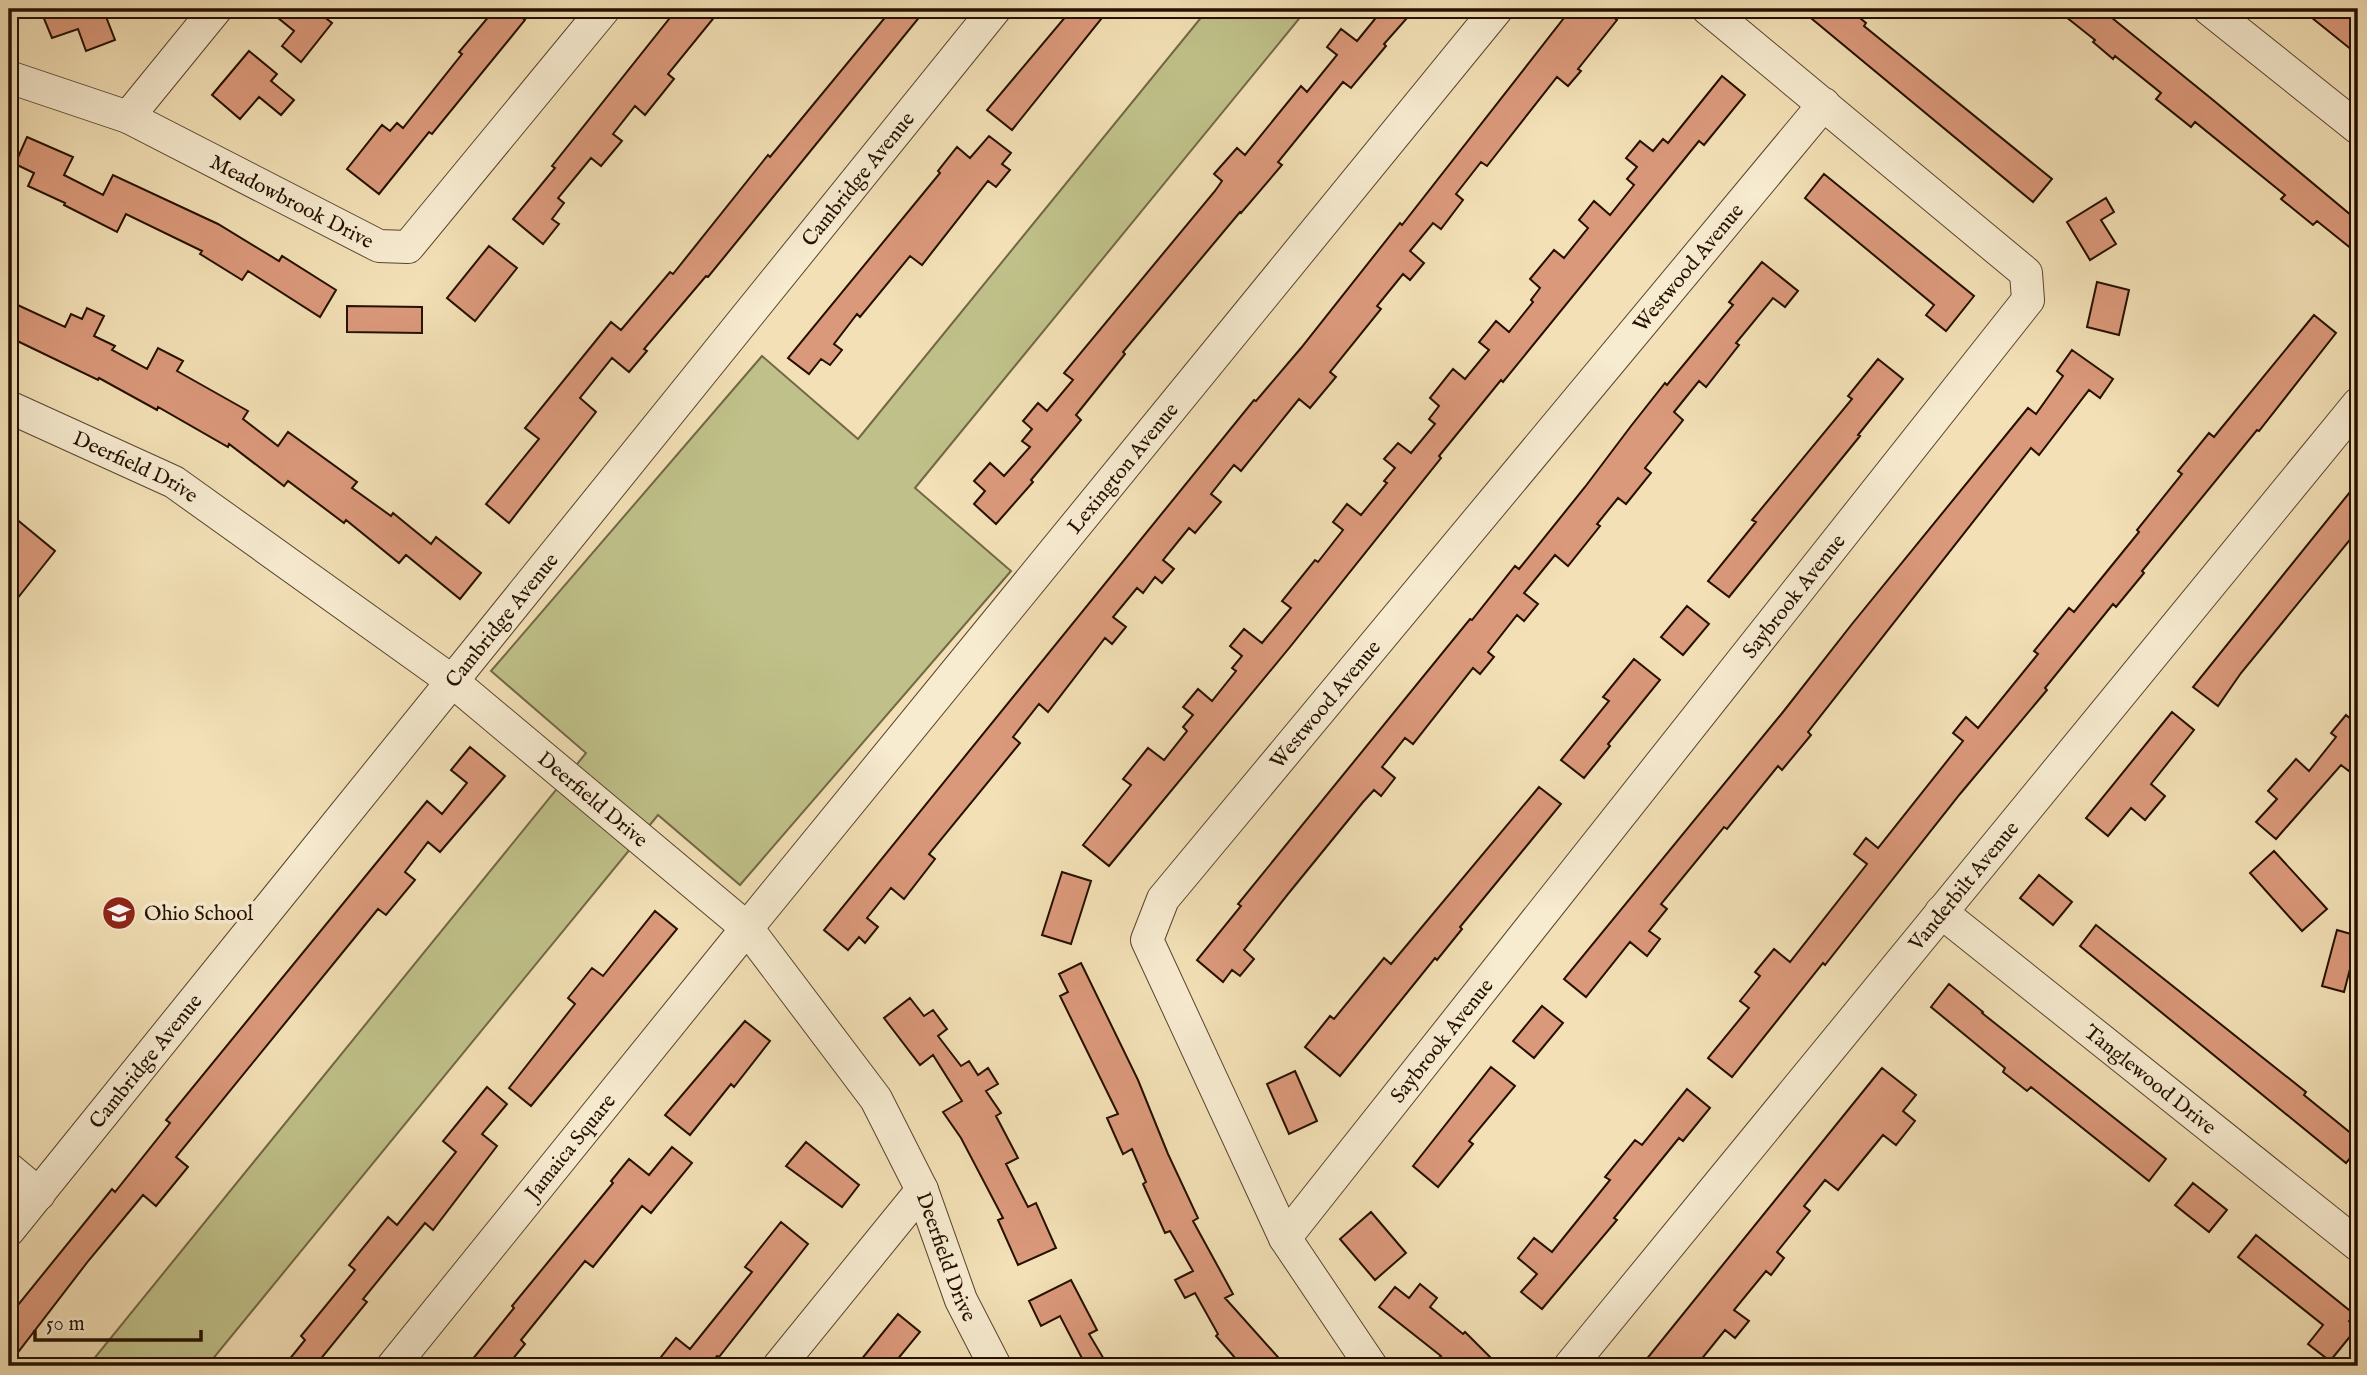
<svg xmlns="http://www.w3.org/2000/svg" width="2367" height="1375" viewBox="0 0 2367 1375" font-family="'IM FELL English',serif">
	<rect width="100%" height="100%" fill="#f3e0b6"/>
	<filter id="stains"><feTurbulence type="fractalNoise" baseFrequency=".00286" numOctaves="4"/><feColorMatrix values="0 0 0 0 .2 0 0 0 0 .09 0 0 0 0 .02 0 0 0 .5 -.17"/></filter>
	<radialGradient id="worn" r=".72"><stop offset=".6" stop-color="#630" stop-opacity="0"/><stop offset="1" stop-color="#630" stop-opacity=".3"/></radialGradient>
	<!-- green -->
	<path fill="#c0c18a" stroke="#726845" stroke-width="2" d="M1208 9H1307L915 488 1011 571 740 885 658 815 207 1366H88L586 753 491 671 762 356 858 439Z"/>
	<!-- building -->
	<path fill="#db997b" stroke="#251000" stroke-width="2" d="M40 9H103L115 40 86 51 78 29 52 38Z
		M267 9H314L332 23 301 62 282 46 294 31Z
		M495 9H512L525 20 432 134 429 132 379 194 347 169 382 125 390 131 397 123 403 128 462 54 459 52Z
		M677 9H721L668 74 674 79 645 115 635 106 613 134 622 141 601 166 591 158 558 198 564 203 552 219 559 224 543 244 513 219 555 168 552 166Z
		M892 9H926L708 277 706 276 644 349 647 351 629 372 612 358 580 398 596 412 509 523 486 504 539 439 525 428 611 322 621 330 670 272 673 274 768 155 770 157Z
		M1072 9H1091L1102 18 1012 130 987 110Z
		M1383 9H1415L1384 44 1386 46 1351 88 1343 82 1278 162 1282 165 1241 213 1240 212 1123 352 1125 354 1076 415 1081 420 1031 480 1033 482 996 524 974 504 985 491 974 481 990 463 1004 476 1030 447 1022 441 1032 429 1023 421 1038 403 1047 411 1073 380 1064 373 1215 191 1222 181 1214 174 1237 148 1245 155 1301 86 1307 92 1337 55 1327 47 1341 29 1357 41Z
		M1571 9H1603L1617 20 1578 69 1581 71 1568 86 1557 77 1487 166 1481 162 1456 194 1463 200 1441 229 1433 223 1410 251 1424 263 1410 280 1403 274 1377 306 1381 309 1330 372 1336 377 1310 408 1299 399 1241 471 1234 465 1211 494 1221 502 1195 533 1189 528 1163 560 1174 569 1162 583 1155 577 1143 593 1137 588 1113 617 1126 627 1112 644 1105 638 1048 712 1039 704 1013 737 1020 743 929 854 935 859 904 899 891 888 867 918 878 927 865 943 859 937 848 950 824 930 1254 400 1256 401 1301 348 1400 223 1402 225Z
		M1800 9H1849L1866 23 1864 26 2052 179 2033 202Z
		M2056 9H2101L2213 100 2358 221V254L2317 221 2313 225 2281 199 2285 195 2195 122 2191 127 2156 99 2161 93 2115 56 2113 59 2093 42 2095 40Z
		M2301 9H2345L2358 20V55Z
		M249 51 277 74 271 81 294 100 281 115 259 97 240 119 212 95Z
		M1722 76 1745 95 1704 145 1699 141 1503 382 1501 380 1439 456 1441 458 1290 647 1109 866 1083 845 1131 785 1123 779 1148 748 1164 760 1187 731 1183 727 1193 715 1183 707 1198 689 1212 701 1236 671 1232 668 1242 656 1230 646 1244 629 1262 643 1291 608 1282 601 1315 560 1318 562 1343 530 1333 522 1347 504 1361 515 1387 483 1384 481 1395 468 1384 459 1398 443 1411 453 1435 424 1429 419 1439 406 1430 398 1453 369 1465 379 1489 350 1479 342 1496 321 1509 332 1533 302 1531 300 1540 288 1530 279 1554 250 1564 258 1588 228 1579 220 1594 201 1610 215 1634 185 1627 179 1637 167 1626 158 1640 141 1653 151 1663 139 1668 143Z
		M989 136 1011 153 1002 164 1010 170 996 187 988 181 922 265 910 256 860 317 857 314 834 344 842 350 830 365 821 359 809 374 788 358 940 173 938 171 957 147 970 158Z
		M27 137 73 157 64 175 103 195 113 175 218 224 279 261 282 256 336 290 320 317 248 271 242 280 200 254 202 251 126 214 117 232 64 205 65 203 28 186 34 173 15 164Z
		M1824 174 1974 296 1946 331 1926 315 1934 305 1805 198Z
		M2106 198 2114 212 2101 220 2116 244 2090 260 2067 222Z
		M489 246 517 268 475 321 447 298Z
		M1762 262 1798 291 1785 307 1773 298 1736 343 1739 345 1706 387 1699 381 1674 412 1683 420 1645 468 1651 473 1626 504 1618 498 1597 524 1600 526 1568 566 1555 555 1524 593 1538 604 1524 621 1517 615 1488 652 1494 657 1480 674 1473 668 1413 744 1405 738 1382 767 1395 778 1381 796 1374 790 1363 802 1288 894 1244 950 1254 959 1240 976 1232 970 1223 982 1197 960 1241 906 1238 904 1470 619 1472 620 1515 566 1519 569 1585 487 1631 426 1665 383 1667 385 1733 305 1729 302Z
		M2097 282 2129 290 2119 335 2087 327Z
		M9 301 65 327 71 314 82 319 87 308 104 316 94 336 115 346 112 350 147 369 158 348 183 361 177 371 248 411 243 419 278 446 288 432 357 482 352 488 391 516 393 513 431 544 436 537 481 573 460 599 406 555 399 563 346 520 344 523 288 481 284 486 229 444 228 447 158 407 157 410 99 378 98 380 9 337Z
		M347 306 422 307V333L347 332Z
		M2314 315 2336 333 2259 431 2257 430 2142 571 2144 573 2116 607 2113 604 2045 688 2047 690 1960 794 1851 932 1825 965 1823 963 1732 1077 1708 1058 1749 1008 1740 1001 1760 976 1755 972 1774 949 1790 962 1867 864 1854 854 1866 838 1878 848 1963 741 1953 733 1966 717 1978 728 2038 654 2034 651 2069 608 2074 612 2139 532 2137 530 2182 474 2178 471 2209 433 2214 437Z
		M2072 350 2113 379 2100 398 2089 390 2039 455 2031 448 1808 732 1811 735 1782 770 1778 766 1727 829 1724 827 1661 904 1667 909 1649 931 1660 939 1647 956 1630 942 1586 997 1564 979 1783 712 1852 624 2028 408 2036 414 2063 376 2057 371Z
		M1878 359 1903 379 1858 435 1860 436 1729 597 1708 581 1756 522 1752 520 1852 399 1848 396Z
		M2358 482V530L2241 673 2218 706 2193 687Z
		M9 513 55 551 9 609Z
		M1687 606 1709 624 1683 655 1661 637Z
		M1634 659 1660 680 1608 744 1610 746 1584 778 1561 760 1609 701 1603 697Z
		M2172 712 2194 730 2151 784 2165 796 2145 820 2131 808 2108 836 2086 818Z
		M2346 715 2358 725V760L2349 771 2341 765 2276 839 2256 822 2277 799 2268 791 2296 759 2309 771 2336 737 2331 733Z
		M470 747 505 776 440 852 428 842 405 872 415 880 386 915 378 909 176 1157 188 1167 156 1206 143 1195 89 1260 9 1364V1316L112 1189 115 1192 170 1123 166 1120 427 801 442 814 467 783 451 770Z
		M1539 787 1561 804 1460 927 1462 929 1437 960 1435 958 1340 1076 1305 1047 1330 1016 1334 1019 1384 958 1391 964Z
		M2274 851 2327 909 2302 931 2250 873Z
		M1062 872 1091 881 1071 944 1042 935Z
		M2039 875 2072 902 2053 925 2020 898Z
		M655 911 677 929 531 1106 509 1088 575 1004 568 998 592 968 603 976Z
		M2096 925 2306 1092 2304 1095 2358 1139V1148L2346 1163 2080 946Z
		M2337 930 2358 936V972L2350 969 2344 992 2322 986Z
		M1081 963 1138 1080 1168 1154 1198 1218 1193 1221 1233 1294 1225 1298 1286 1366H1242L1216 1336 1218 1334 1195 1293 1185 1298 1175 1280 1193 1271 1170 1231 1165 1233 1143 1184 1146 1182 1132 1149 1123 1154 1107 1118 1118 1114 1060 996 1068 992 1059 974Z
		M1949 984 1983 1012 1982 1013 2166 1159 2149 1181 2031 1087 2027 1091 2003 1072 2005 1068 1931 1007Z
		M910 998 924 1016 933 1010 947 1029 938 1036 961 1066 969 1061 978 1075 988 1068 998 1084 986 1091 1001 1113 996 1116 1018 1158 1006 1164 1028 1207 1036 1203 1056 1248 1018 1265 998 1220 1003 1218 961 1138 943 1112 962 1101 933 1055 920 1065 884 1018Z
		M1542 1006 1563 1023 1534 1058 1513 1041Z
		M745 1021 770 1041 734 1087 731 1084 690 1135 665 1115Z
		M1491 1067 1515 1086 1469 1141 1473 1144 1438 1187 1413 1166Z
		M1882 1068 1916 1095 1903 1111 1915 1121 1896 1145 1883 1135 1838 1190 1825 1180 1804 1206 1810 1211 1777 1252 1784 1258 1771 1275 1766 1271 1734 1310 1749 1321 1735 1338 1725 1330 1696 1366H1641Z
		M1295 1071 1317 1121 1289 1134 1267 1084Z
		M487 1087 507 1104 482 1134 497 1146 433 1230 425 1223 363 1299 367 1302 315 1366H284L305 1340 301 1336 355 1270 349 1265 388 1217 397 1225 456 1152 443 1141Z
		M1687 1089 1710 1108 1683 1141 1679 1138 1614 1218 1617 1220 1542 1309 1521 1292 1537 1274 1518 1258 1534 1238 1552 1252 1610 1180 1605 1177 1635 1140 1642 1145Z
		M806 1142 859 1185 842 1207 786 1166Z
		M672 1147 692 1163 651 1213 642 1206 593 1267 585 1261 521 1340 525 1344 507 1366H467L514 1308 512 1306 613 1183 611 1181 629 1159 649 1175Z
		M2193 1183 2227 1210 2209 1232 2175 1205Z
		M1371 1212 1406 1253 1375 1280 1340 1239Z
		M781 1222 808 1244 719 1357 717 1356 710 1365 712 1366H654L676 1338 690 1349 752 1272 745 1267Z
		M2256 1235 2354 1314 2349 1321 2357 1328 2330 1361 2308 1344 2323 1325 2238 1257Z
		M1071 1280 1097 1330 1089 1334 1108 1366H1086L1060 1316 1041 1326 1029 1301Z
		M1420 1284 1437 1298 1430 1307 1463 1334 1465 1332 1499 1366H1430L1441 1356 1379 1307 1395 1287 1409 1298Z
		M898 1314 920 1332 892 1366H856Z"/>
	<g fill="none" stroke-linecap="round" stroke-linejoin="round">
		<!-- minor casing -->
		<g stroke="#58442e" stroke-width="34">
			<g id="minor">
				<path d="M2209 9 2358 128"/>
				<path id="s1" d="M9 77 128 117 379 246 408 247 604 9"/>
				<path d="M128 117 216 9"/>
				<path id="s2" d="M9 407 174 482 452 681 747 928 876 1099 922 1190 961 1300 995 1366"/>
				<path id="s3" d="M1941 912 2358 1245"/>
				<path d="M9 1169 39 1194"/>
				<path id="s4" d="M9 1230 995 9"/>
				<path id="s5" d="M1285 1238 2028 300 2026 273 1708 9"/>
				<path id="s6" d="M393 1366 747 928 1497 9"/>
				<path d="M779 1366 922 1190"/>
				<path id="s7" d="M1371 1366 1285 1238 1147 940 1163 899 1824 104"/>
				<path id="s8" d="M1570 1366 2358 404"/>
			</g>
		</g>
		<!-- minor -->
		<use href="#minor" stroke="#f7ebd0" stroke-width="32"/>
	</g>
	<!-- icons -->
	<defs>
		<g id="school-disc" transform="scale(1.75)"><circle r="9.5" fill="#8f2418" stroke="#f7ebd0"/><path d="M0-5L7-2L0 1L-7-2ZM-4 1L0 2.5L4 1V4Q0 6-4 4Z" fill="#fff"/></g>
	</defs>
	<g fill-rule="evenodd">
		<use href="#school-disc" x="119" y="913"/>
	</g>
	<g text-anchor="middle" stroke-width="7" stroke-linejoin="round" paint-order="stroke">
		<!-- street labels -->
		<g font-size="21" fill="#251000" stroke="#f7ebd0">
			<text dy="7" stroke="none"><textPath href="#s4" startOffset="1351">Cambridge Avenue</textPath></text>
			<text dy="7" stroke="none"><textPath href="#s1" startOffset="310">Meadowbrook Drive</textPath></text>
			<text dy="7" stroke="none"><textPath href="#s7" startOffset="1348">Westwood Avenue</textPath></text>
			<text dy="7" stroke="none"><textPath href="#s2" startOffset="140">Deerfield Drive</textPath></text>
			<text dy="7" stroke="none"><textPath href="#s6" startOffset="1157">Lexington Avenue</textPath></text>
			<text dy="7" stroke="none"><textPath href="#s5" startOffset="819">Saybrook Avenue</textPath></text>
			<text dy="7" stroke="none"><textPath href="#s4" startOffset="784">Cambridge Avenue</textPath></text>
			<text dy="7" stroke="none"><textPath href="#s7" startOffset="780">Westwood Avenue</textPath></text>
			<text dy="7" stroke="none"><textPath href="#s2" startOffset="707">Deerfield Drive</textPath></text>
			<text dy="7" stroke="none"><textPath href="#s8" startOffset="621">Vanderbilt Avenue</textPath></text>
			<text dy="7" stroke="none"><textPath href="#s5" startOffset="252">Saybrook Avenue</textPath></text>
			<text dy="7" stroke="none"><textPath href="#s4" startOffset="217">Cambridge Avenue</textPath></text>
			<text dy="7" stroke="none"><textPath href="#s3" startOffset="268">Tanglewood Drive</textPath></text>
			<text dy="7" stroke="none"><textPath href="#s6" startOffset="282">Jamaica Square</textPath></text>
			<text dy="7" stroke="none"><textPath href="#s2" startOffset="1295">Deerfield Drive</textPath></text>
		</g>
		<!-- poi labels -->
		<g font-size="21" fill="#251000" stroke="#f7ebd0" text-anchor="start">
			<text x="144" y="920">Ohio School</text>
		</g>
	</g>
	<!-- margin -->
	<rect width="2367" height="1375" fill="none" stroke="#f3e0b6" stroke-width="35"/>
	<rect x="10" y="10" width="2346" height="1354" fill="none" stroke="#251000" stroke-width="3.5"/>
	<rect x="18" y="18" width="2332" height="1340" fill="none" stroke="#251000" stroke-width="2"/>
	<!-- scale -->
	<path d="M35 1330v10h166v-10" fill="none" stroke="#251000" stroke-width="3.5"/>
	<text x="46" y="1330" font-size="21" fill="#251000" stroke="#f7ebd0" stroke-width="5" paint-order="stroke">50 m</text>
	<rect width="100%" height="100%" filter="url(#stains)"/>
	<rect width="100%" height="100%" fill="url(#worn)"/>
</svg>
